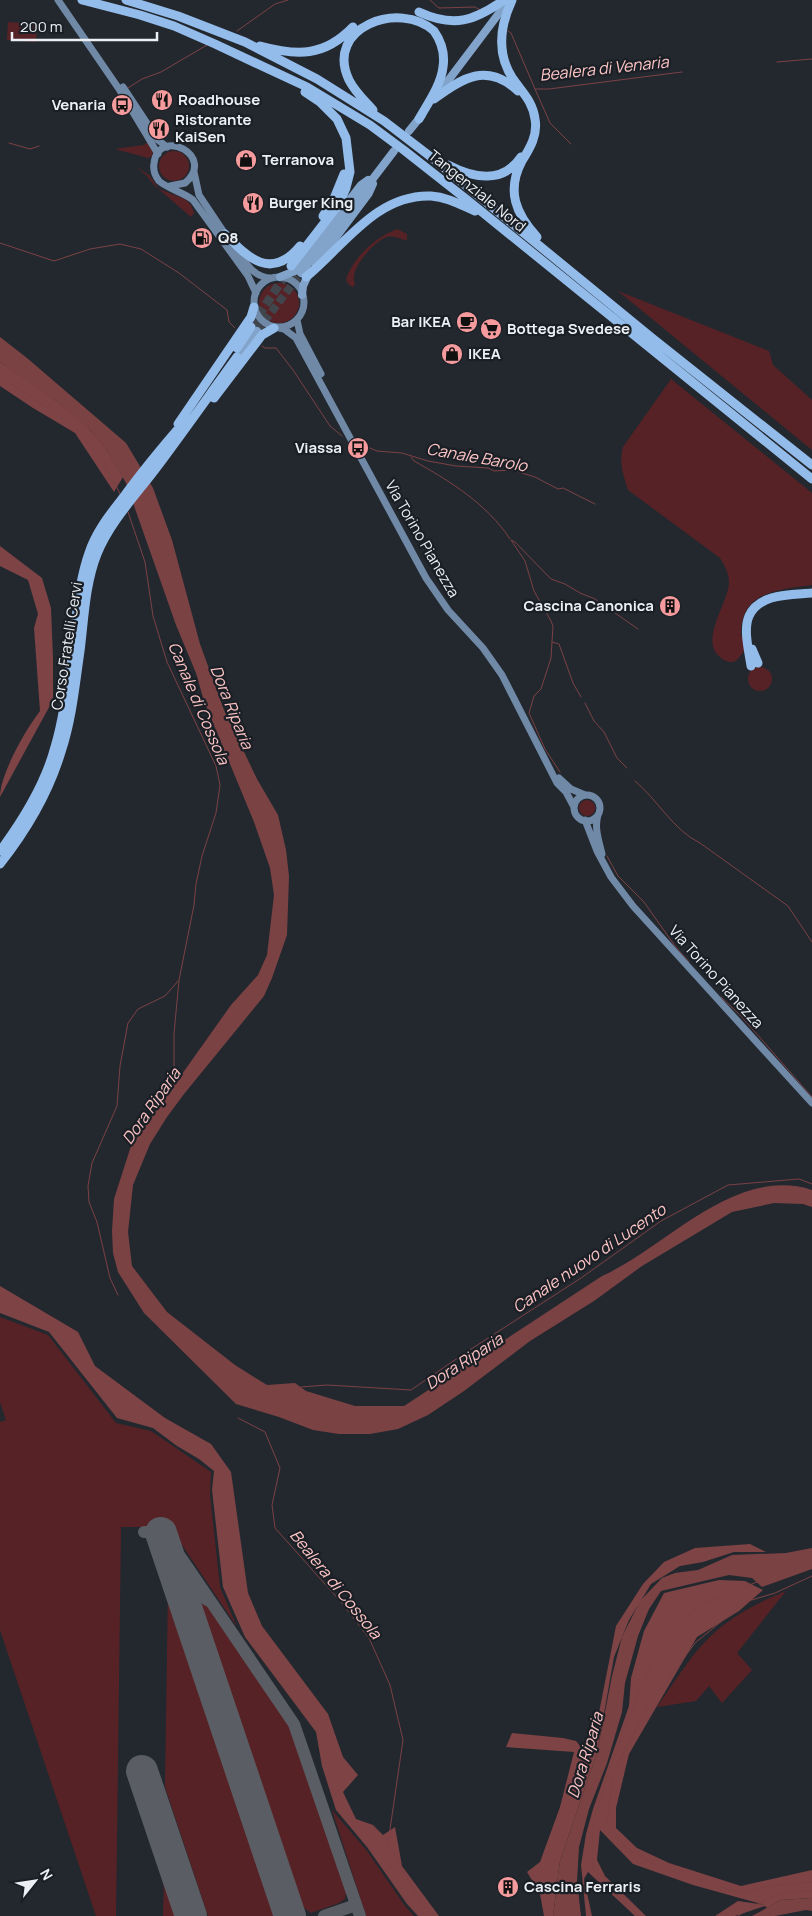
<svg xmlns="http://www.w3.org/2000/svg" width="812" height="1916" viewBox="0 0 812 1916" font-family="Manrope,sans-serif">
	<rect width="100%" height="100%" fill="#23282f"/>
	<!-- green -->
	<path fill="#572226" d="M8 22 37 24 36 42 7 40Z
		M148 142 153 151 152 156 148 158 115 149 144 145Z
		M159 166a15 15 0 1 1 30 0a15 15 0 1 1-30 0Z
		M135 166 149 175 159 189 185 199 191 205 194 213 191 217 154 185 146 175Z
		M397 229 407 234V240C401 240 394 235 387 237 374 241 348 270 355 284L353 287C348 285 345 281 347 276 357 254 375 238 397 229Z
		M259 303a20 20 0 1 1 40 0a20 20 0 1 1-40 0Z
		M618 291 769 351 773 365 812 400V450Z
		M671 379 812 493V585C777 590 740 591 741 636H743L744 651 737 660 733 662C727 662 723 660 719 656 700 640 728 603 729 583 729 573 725 566 720 558L628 490C623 474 619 463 623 447Z
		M748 679a12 12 0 1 1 24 0a12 12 0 1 1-24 0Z
		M579 808a8 8 0 1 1 16 0a8 8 0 1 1-16 0Z
		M0 1317 48 1335 116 1423 151 1431 211 1472 210 1495 220 1587 237 1627 170 1527H121L116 1916H96L0 1630V1422L6 1420 0 1402Z
		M168 1589 277 1916H208L165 1787Z
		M786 1591 737 1653 752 1670 722 1703 709 1686 696 1701 657 1707C677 1679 696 1645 725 1624 743 1610 764 1600 786 1591Z
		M202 1602 206 1604 292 1729 346 1890 345 1899 339 1903 311 1913 300 1905 201 1606Z
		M332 1810 367 1851 405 1906 414 1916H366Z
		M164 1882 175 1916H163Z"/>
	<!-- forest -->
	<path fill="#7d4345" d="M0 362C34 384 84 417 107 450 113 459 118 469 123 477L114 492 75 433 33 408 0 386Z
		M0 546 42 578 51 608 53 658V700L0 797C0 774 26 729 40 711L34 628 38 614 28 580 0 566Z
		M0 1286 78 1332 95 1366 165 1418 211 1444 231 1472 248 1593 262 1626 328 1714 343 1757 358 1775 343 1792 356 1819 373 1825 383 1835 395 1827 402 1866 439 1916H418L407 1904 367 1847 336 1810 322 1766 316 1732 245 1637 223 1587 212 1490 214 1471 199 1459 177 1446 153 1428 117 1418 49 1332 0 1313Z
		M750 1544 766 1552H734L703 1562 680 1566 651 1584 629 1620 614 1657 597 1753 560 1861 553 1916H544L540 1894 544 1883 535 1885 527 1872 540 1862 560 1807 574 1752 506 1747 512 1733 563 1738 576 1741 587 1754 596 1728 616 1626 643 1584 664 1562 695 1548Z
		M719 1580 745 1581 763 1590 739 1611 697 1637 629 1754 616 1808V1828L637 1848 669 1863 741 1886 812 1870V1898L781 1900 767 1908 765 1906 735 1916H715L738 1901 765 1905 693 1885 633 1864 600 1830 597 1860 605 1876 646 1916H635L588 1872 584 1879 592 1916H586L581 1865 586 1834 593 1809 629 1706 631 1678 644 1631 664 1593Z"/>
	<!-- water -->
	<path fill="#7b4244" d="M0 337 27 358 126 443 153 488 172 540 200 644 224 710 257 779 278 815 286 850 289 876 287 935 272 978 264 996 184 1094 167 1117 150 1144 133 1185 128 1232 132 1266 167 1312 235 1365 267 1385 295 1383 306 1391 355 1406H404L602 1276C666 1248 734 1165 812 1190V1207L803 1204 774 1203 732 1212 642 1266 594 1301 530 1341 464 1391 428 1415 398 1429 370 1434H339L313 1430 279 1417 236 1404 144 1313 118 1272 113 1253 112 1231 114 1199 131 1146 231 1005 258 975 267 955 274 895 270 868 254 822 204 701 196 673 176 625 126 483 107 450 91 431 55 400 0 362Z
		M812 1548V1569L762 1587 752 1578 729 1575 661 1591 649 1609 638 1636 625 1683 622 1712 607 1763 589 1809 579 1847 577 1881 581 1916H553L560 1861 597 1753 612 1676 622 1637 640 1601 662 1578 675 1573 698 1570 732 1555 786 1553Z
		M812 1898V1911L806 1910 775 1916H752L781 1900Z"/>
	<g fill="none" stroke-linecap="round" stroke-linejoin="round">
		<!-- stream -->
		<path stroke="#7b4244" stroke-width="1" d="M430 0 439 8 475 7 480 10
			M237 31 275 4 288 0
			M508 31 511 33 535 89H549L682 72
			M777 62 812 59
			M128 88 142 79 161 72 207 45
			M535 89 550 123 571 144
			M9 143 30 149 39 146
			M0 243 54 261 90 249 120 244 141 249 179 273 227 310 229 322 235 328
			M262 346 265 348H276L293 370 330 426 342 436
			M0 377C54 411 93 433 120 494
			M360 444 377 451 402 453 428 461 456 466 488 468 494 471 512 470 535 477 558 489 563 488 595 504
			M411 457 414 461C450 481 487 504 510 539
			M128 512 145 562 153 616 167 662 216 766 220 785 216 813 202 856 196 884 194 905 179 980 174 1034V1086
			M552 642 559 644 573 683 581 697
			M585 703 594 721 604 732 617 758 627 768
			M560 772 545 749 529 713 534 696 541 689 551 658 553 626 551 621 534 591 525 561 511 540 515 542 551 579 565 584 580 593 595 599 638 629
			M635 781C657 799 673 830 700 843L788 906 812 942
			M607 856 618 876 644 902 675 946 689 962
			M721 997 741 1016 812 1097
			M118 1295 110 1278 97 1222 89 1202 88 1186 92 1163 117 1106 120 1066 128 1023 138 1009 165 996 178 981
			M301 1387 327 1385 411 1390 468 1351 581 1278 661 1221 728 1185 799 1179 812 1184
			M238 1418 265 1432 280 1468 272 1505 275 1528 341 1602 369 1638 390 1685 403 1740 388 1843 422 1904 434 1916
			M812 1576 775 1593 745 1602 695 1643 647 1708 614 1771 607 1821 624 1846 657 1866 740 1893 771 1886 812 1882
			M639 1916 598 1878 592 1861 593 1826 605 1782 631 1711 653 1660 698 1605 757 1582
			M738 1916C762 1900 782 1890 812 1891"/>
		<!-- taxiway -->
		<path stroke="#5a5e64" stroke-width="12" d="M144 1532 161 1533 182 1559 294 1724 360 1916
			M184 1603 186 1597 196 1593 209 1601
			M324 1916 356 1905"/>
		<!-- runway -->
		<path stroke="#5a5e64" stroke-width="32" d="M161 1533 290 1916
			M142 1771 191 1916"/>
		<!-- primary-tunnel -->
		<path stroke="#41464d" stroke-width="8" stroke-dasharray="8 4" stroke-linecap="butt" d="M257 331 301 273"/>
		<!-- highway-tunnel -->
		<path stroke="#41464d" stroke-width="9" stroke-dasharray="9 4.5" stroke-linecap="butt" d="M251 327 288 271"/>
		<!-- secondary -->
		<path stroke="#6f89a7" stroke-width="7" d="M58 0 119 89 158 154
			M123 87 158 140 167 147
			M194 172 199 195 227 237
			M170 186 185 183C217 156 159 126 154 163 153 169 155 176 159 181 168 189 183 192 193 200L248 276 256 293
			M235 247C245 262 253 278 272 278
			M254 302a25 25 0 1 1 50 0a25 25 0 1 1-50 0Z
			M297 320 300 334 321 374
			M279 328 284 329 296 338 426 578 448 610 483 648 502 675 557 783 566 792 574 807
			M559 778 571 789 585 795
			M574 808a13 13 0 1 1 26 0a13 13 0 1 1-26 0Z
			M598 815C594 828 599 841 602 854
			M585 820 597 851 611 877 633 906 812 1103"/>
		<!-- primary -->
		<path stroke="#82a3ca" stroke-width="8" d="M438 94 509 0
			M409 131 422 115
			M316 264 369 193 373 184
			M301 273 394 151
			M280 277 295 271 361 185 368 180
			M302 295 303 286 309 273
			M237 357 257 331"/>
		<!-- highway -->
		<path stroke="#94bcea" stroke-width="9" d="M82 0 140 15 174 26 215 44 307 87 370 125 405 151 466 199 812 479
			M126 0 178 16 245 42 317 79 384 121 431 157 652 338 812 465
			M512 0C499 28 496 57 516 83 524 94 533 103 535 119 538 135 530 148 522 161 506 191 516 214 537 237
			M419 12C454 28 474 21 504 0
			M260 46C297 56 324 57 353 27
			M434 99C462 78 487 62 518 91
			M373 110C364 100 355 92 349 80 324 27 400 0 434 31 441 41 445 54 443 67 441 85 428 103 419 119
			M448 165C473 178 503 184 521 157
			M323 216 333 201 344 174
			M225 234C248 258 271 281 300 246
			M291 266 339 204 346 188 350 172 346 138 337 119 320 102 305 92
			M306 277C344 246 376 194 431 196 447 197 461 205 475 211
			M237 348 251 327
			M214 398 262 335 274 328
			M178 424 251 317 254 307
			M752 649 758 663
			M751 666C749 651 743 630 749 616 759 593 792 595 812 593
			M0 851C23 820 45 785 55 747 65 713 68 678 73 642 77 613 79 581 89 553 96 531 111 513 125 495 144 469 164 445 185 421
			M0 864C26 831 49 792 61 752 72 719 75 685 80 651 84 620 85 584 97 554 110 522 136 495 157 467 184 431 210 394 237 357"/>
	</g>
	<!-- icons -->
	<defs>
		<g id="restaurant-disc" transform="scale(1.125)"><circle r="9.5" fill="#f59b9d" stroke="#1a1f25"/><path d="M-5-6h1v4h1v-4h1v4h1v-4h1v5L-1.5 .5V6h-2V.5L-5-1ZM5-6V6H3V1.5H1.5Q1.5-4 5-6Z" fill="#111"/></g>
		<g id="bus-disc" transform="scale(1.125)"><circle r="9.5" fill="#f59b9d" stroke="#1a1f25"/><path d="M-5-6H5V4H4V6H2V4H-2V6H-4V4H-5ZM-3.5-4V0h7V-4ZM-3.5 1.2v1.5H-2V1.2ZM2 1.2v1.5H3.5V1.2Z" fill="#111"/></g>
		<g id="shop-disc" transform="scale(1.125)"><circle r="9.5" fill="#f59b9d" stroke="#1a1f25"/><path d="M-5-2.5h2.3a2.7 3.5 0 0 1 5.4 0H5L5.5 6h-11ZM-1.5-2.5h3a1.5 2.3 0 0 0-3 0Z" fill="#111"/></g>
		<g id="fuel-disc" transform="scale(1.125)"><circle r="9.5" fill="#f59b9d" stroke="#1a1f25"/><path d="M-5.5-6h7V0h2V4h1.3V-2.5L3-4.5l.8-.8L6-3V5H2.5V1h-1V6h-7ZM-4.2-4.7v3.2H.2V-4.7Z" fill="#111"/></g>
		<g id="cafe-disc" transform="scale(1.125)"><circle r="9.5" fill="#f59b9d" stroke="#1a1f25"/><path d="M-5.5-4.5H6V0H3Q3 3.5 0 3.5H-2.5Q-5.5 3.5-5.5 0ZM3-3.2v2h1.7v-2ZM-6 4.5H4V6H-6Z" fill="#111"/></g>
		<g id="supermarket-disc" transform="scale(1.125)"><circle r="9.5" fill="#f59b9d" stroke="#1a1f25"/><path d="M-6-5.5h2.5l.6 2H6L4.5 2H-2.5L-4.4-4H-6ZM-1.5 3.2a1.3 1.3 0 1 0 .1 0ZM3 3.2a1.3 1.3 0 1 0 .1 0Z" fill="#111"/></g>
		<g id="building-disc" transform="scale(1.125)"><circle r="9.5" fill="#f59b9d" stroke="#1a1f25"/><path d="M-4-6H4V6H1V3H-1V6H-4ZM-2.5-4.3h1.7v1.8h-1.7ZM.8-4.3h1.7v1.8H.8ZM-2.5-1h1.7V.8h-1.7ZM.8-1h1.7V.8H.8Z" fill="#111"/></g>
	</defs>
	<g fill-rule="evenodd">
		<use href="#restaurant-disc" x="162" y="100"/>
		<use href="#bus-disc" x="122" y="105"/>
		<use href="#restaurant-disc" x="159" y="129"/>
		<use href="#shop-disc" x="246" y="160"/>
		<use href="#restaurant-disc" x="253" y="203"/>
		<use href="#fuel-disc" x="202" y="238"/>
		<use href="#cafe-disc" x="467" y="322"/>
		<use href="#supermarket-disc" x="491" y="329"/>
		<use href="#shop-disc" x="452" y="354"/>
		<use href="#bus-disc" x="358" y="448"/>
		<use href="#building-disc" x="670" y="606"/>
		<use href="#building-disc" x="508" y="1887"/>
	</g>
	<g text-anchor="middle" stroke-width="4.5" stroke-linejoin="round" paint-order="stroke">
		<!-- poi labels -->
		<g font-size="15" font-weight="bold" fill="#ecf0f4" stroke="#1a1f25" text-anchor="start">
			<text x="178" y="105">Roadhouse</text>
			<text x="106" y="110" text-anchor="end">Venaria</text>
			<text x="175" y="125">Ristorante<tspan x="175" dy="17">KaiSen</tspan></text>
			<text x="262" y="165">Terranova</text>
			<text x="269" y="208">Burger King</text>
			<text x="218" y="243">Q8</text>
			<text x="451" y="327" text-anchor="end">Bar IKEA</text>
			<text x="507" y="334">Bottega Svedese</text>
			<text x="468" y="359">IKEA</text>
			<text x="342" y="453" text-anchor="end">Viassa</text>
			<text x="654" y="611" text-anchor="end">Cascina Canonica</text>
			<text x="524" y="1892">Cascina Ferraris</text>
		</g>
		<!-- street labels -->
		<g font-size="15" fill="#ecf0f4" stroke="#1a1f25">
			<text transform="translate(477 191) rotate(39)" y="5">Tangenziale Nord</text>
			<text transform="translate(422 539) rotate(60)" y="5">Via Torino Pianezza</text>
			<text transform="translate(67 646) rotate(-81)" y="5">Corso Fratelli Cervi</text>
			<text transform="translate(716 977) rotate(48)" y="5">Via Torino Pianezza</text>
		</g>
		<!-- water labels -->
		<g font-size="16" font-style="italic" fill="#fec5c5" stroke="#1a1f25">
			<text transform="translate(604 68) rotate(-6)" y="6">Bealera di Venaria</text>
			<text transform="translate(477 457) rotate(10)" y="6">Canale Barolo</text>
			<text transform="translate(199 703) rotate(67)" y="6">Canale di Cossola</text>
			<text transform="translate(232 707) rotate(68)" y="6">Dora Riparia</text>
			<text transform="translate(151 1106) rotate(-55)" y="6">Dora Riparia</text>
			<text transform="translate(589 1258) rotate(-34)" y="6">Canale nuovo di Lucento</text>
			<text transform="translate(464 1361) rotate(-33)" y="6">Dora Riparia</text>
			<text transform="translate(336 1584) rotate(51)" y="6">Bealera di Cossola</text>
			<text transform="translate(585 1755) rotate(-73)" y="6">Dora Riparia</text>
		</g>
	</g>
	<!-- north arrow -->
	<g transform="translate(35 1881) rotate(60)" stroke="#1a1f25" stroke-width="4" paint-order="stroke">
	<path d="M0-4L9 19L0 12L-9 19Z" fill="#ecf0f4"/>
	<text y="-8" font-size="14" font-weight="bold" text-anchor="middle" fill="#ecf0f4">N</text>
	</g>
	<!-- scale -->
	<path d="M12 32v8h145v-8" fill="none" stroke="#ecf0f4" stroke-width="2.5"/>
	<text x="20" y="32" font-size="15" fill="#ecf0f4" stroke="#1a1f25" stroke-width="4" paint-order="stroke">200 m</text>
</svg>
